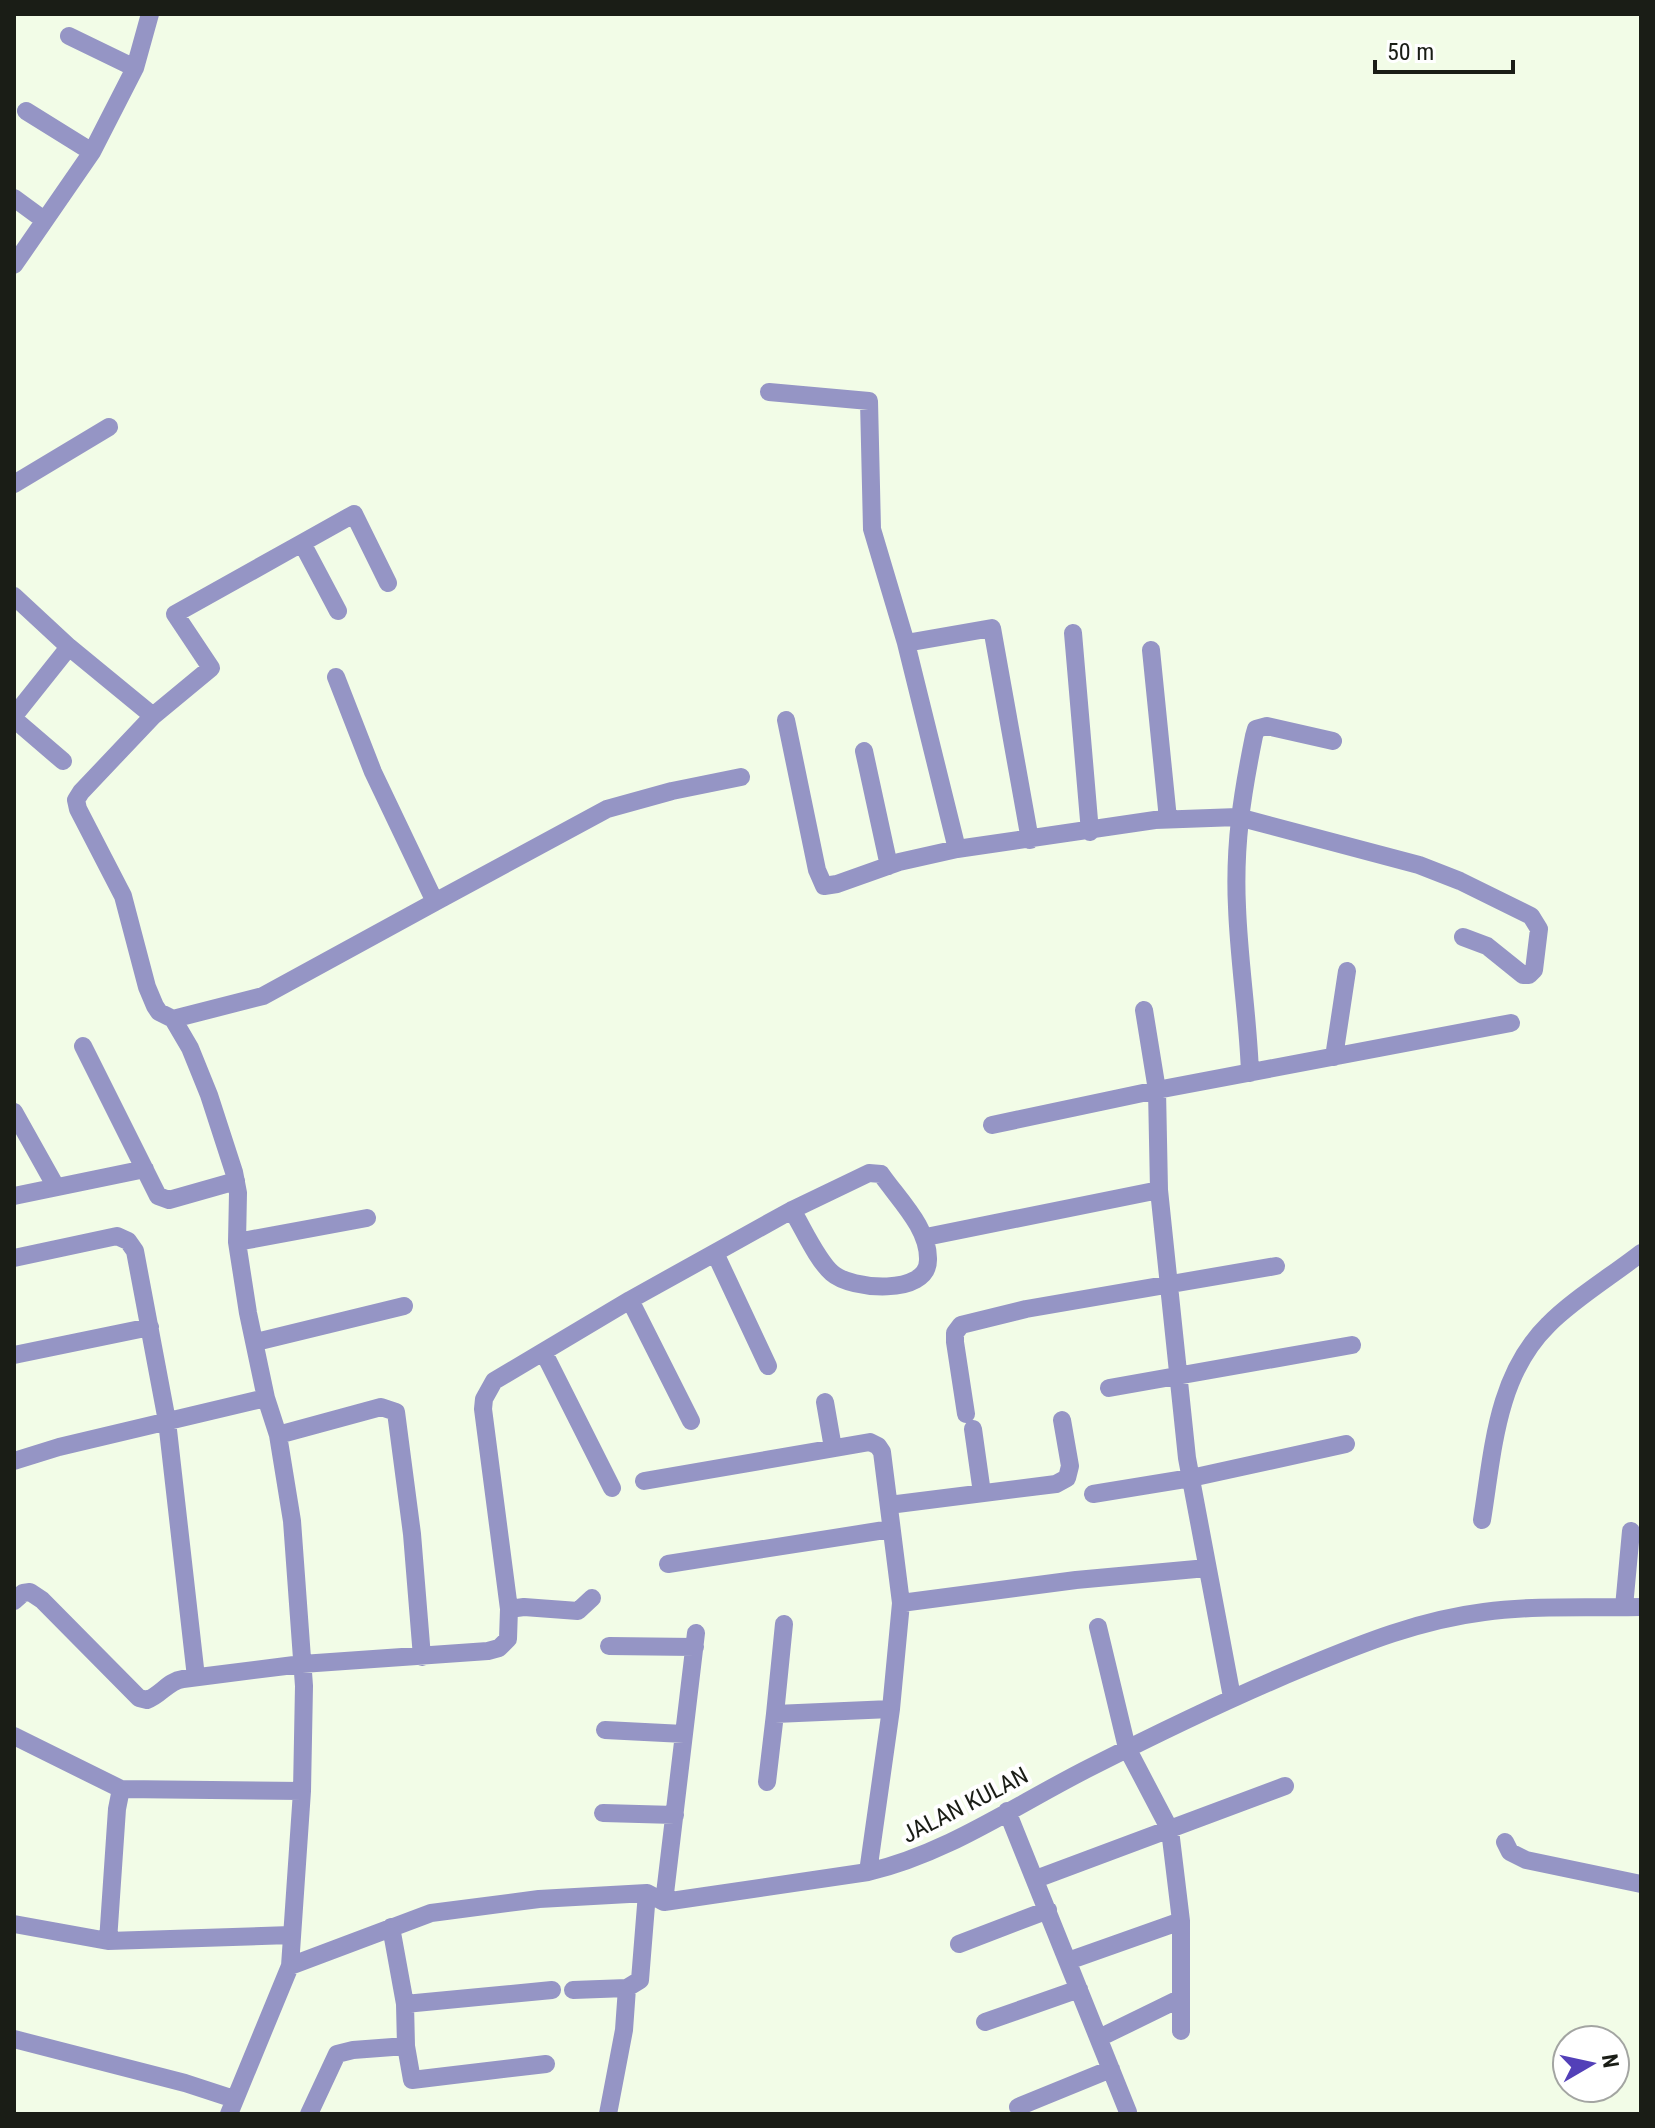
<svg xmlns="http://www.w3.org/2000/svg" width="1655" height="2128" viewBox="0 0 1655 2128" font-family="'Roboto Condensed',sans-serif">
	<rect width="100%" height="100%" fill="#f2fce7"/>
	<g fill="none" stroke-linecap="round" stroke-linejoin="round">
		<!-- street -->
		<path stroke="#9595c5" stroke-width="18" d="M69 36 135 68
			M26 111 92 152
			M14 198 44 220
			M14 265 92 152 135 68 150 14
			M769 392 869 401 872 529 906 643 957 849
			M14 484 109 427
			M302 543 354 514 388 583
			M14 596 69 647 153 716 81 792 76 800 78 809 123 896 147 987 155 1006 159 1012 173 1019 190 1048 209 1095 234 1172 238 1193 237 1242 248 1313 266 1398 278 1435 292 1521 304 1686 302 1791 290 1966 229 2114
			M1073 633 1090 832
			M906 643 992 628 1030 840
			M1151 650 1168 819
			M14 716 69 647
			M153 716 211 668 175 614 302 543 338 611
			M14 719 63 761
			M786 720 817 870 824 886 837 884 899 862 957 849 1155 820 1238 817 1419 865 1460 881 1531 916 1539 929 1534 970 1529 975H1523L1487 946 1463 937
			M864 751 889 866
			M435 902 607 809 672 791 741 777
			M1144 1010 1157 1090 1159 1190 1187 1458 1232 1697
			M173 1019 263 996 435 902 373 772 336 677
			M83 1046 158 1196 169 1200 236 1181
			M1334 1057 1347 971
			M1250 1073C1248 1017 1239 962 1237 907 1234 846 1242 795 1254 736L1256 729 1267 726 1333 741
			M14 1112 56 1187
			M992 1125 1157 1090 1511 1023
			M14 1196 145 1169
			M926 1237 1159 1190
			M237 1242 367 1218
			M715 1253 768 1366
			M14 1258 117 1236 128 1241 135 1251 167 1421 196 1677
			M630 1300 691 1421
			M256 1342 404 1306
			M544 1353 612 1488
			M14 1355 150 1327
			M1109 1388 1352 1345
			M825 1402 833 1448
			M966 1414 955 1342V1333L961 1325 1026 1309 1276 1266
			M973 1429 982 1493
			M278 1435 381 1407 396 1412 412 1534 422 1657
			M14 1461 59 1447 266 1398
			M644 1481 870 1442 878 1446 882 1452 901 1603
			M1093 1494 1191 1478 1346 1444
			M889 1505 1056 1484 1067 1478 1070 1466 1062 1420
			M1482 1520C1493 1452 1496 1376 1548 1325 1572 1300 1613 1275 1641 1253
			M668 1564 891 1529
			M14 1601 23 1593 30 1592 42 1600 139 1698 147 1700C161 1695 168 1681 183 1679L302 1664 488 1651 499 1648 508 1639 509 1609 483 1409 484 1399 494 1381 630 1300 792 1210 869 1173 881 1174C899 1200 929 1228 928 1260 928 1296 851 1290 832 1273 817 1260 803 1228 792 1210
			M1624 1607 1631 1531
			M509 1609 524 1607 578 1611 592 1598
			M1098 1627 1127 1748 1170 1830 1181 1921V2031
			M609 1646 695 1647
			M775 1714 784 1624
			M605 1730 684 1734
			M14 1736 121 1789
			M767 1782 775 1714 891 1709
			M1007 1811 1128 2112
			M603 1813 675 1815
			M1505 1842 1510 1852 1526 1860 1641 1884
			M868 1872 891 1709 901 1603 1076 1580 1207 1568
			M1036 1879 1285 1786
			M664 1902 696 1633
			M14 1924 108 1941 291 1935
			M108 1941 117 1809 121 1789 302 1791
			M959 1944 1048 1910
			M1068 1961 1181 1921
			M290 1966 431 1913 539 1899 647 1893 664 1902 868 1872C949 1853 1017 1804 1091 1767 1162 1731 1232 1697 1305 1667 1363 1643 1420 1620 1484 1612 1536 1605 1589 1608 1641 1607
			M573 1990 627 1988 640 1980 647 1893
			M405 2004 552 1990
			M985 2022 1079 1989
			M1099 2038 1181 1998
			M14 2039 185 2083 234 2099
			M406 2046 412 2080 546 2064
			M1018 2107 1111 2069
			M309 2114 337 2054 353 2050 406 2046 405 2004 391 1927
			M608 2114 624 2030 627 1988"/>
	</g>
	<g text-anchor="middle" stroke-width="8" stroke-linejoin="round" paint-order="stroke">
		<!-- street labels -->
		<g font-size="24" fill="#1a1d16" stroke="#fff">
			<text transform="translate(965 1805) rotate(-27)" y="8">JALAN KULAN</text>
		</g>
	</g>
	<!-- border -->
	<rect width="1655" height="2128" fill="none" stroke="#1a1d16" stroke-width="32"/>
	<!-- north arrow -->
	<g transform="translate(1591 2064) rotate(81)"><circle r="38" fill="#ffffff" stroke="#a3a5a2" stroke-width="2"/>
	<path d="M0-6L14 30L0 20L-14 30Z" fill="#5340b8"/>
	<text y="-12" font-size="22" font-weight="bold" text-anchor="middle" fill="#1a1d16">N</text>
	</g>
	<!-- scale -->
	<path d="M1375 60v12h138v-12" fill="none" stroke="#1a1d16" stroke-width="4"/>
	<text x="1387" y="60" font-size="24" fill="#1a1d16" stroke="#ffffff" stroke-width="6" paint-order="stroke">50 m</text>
</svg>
